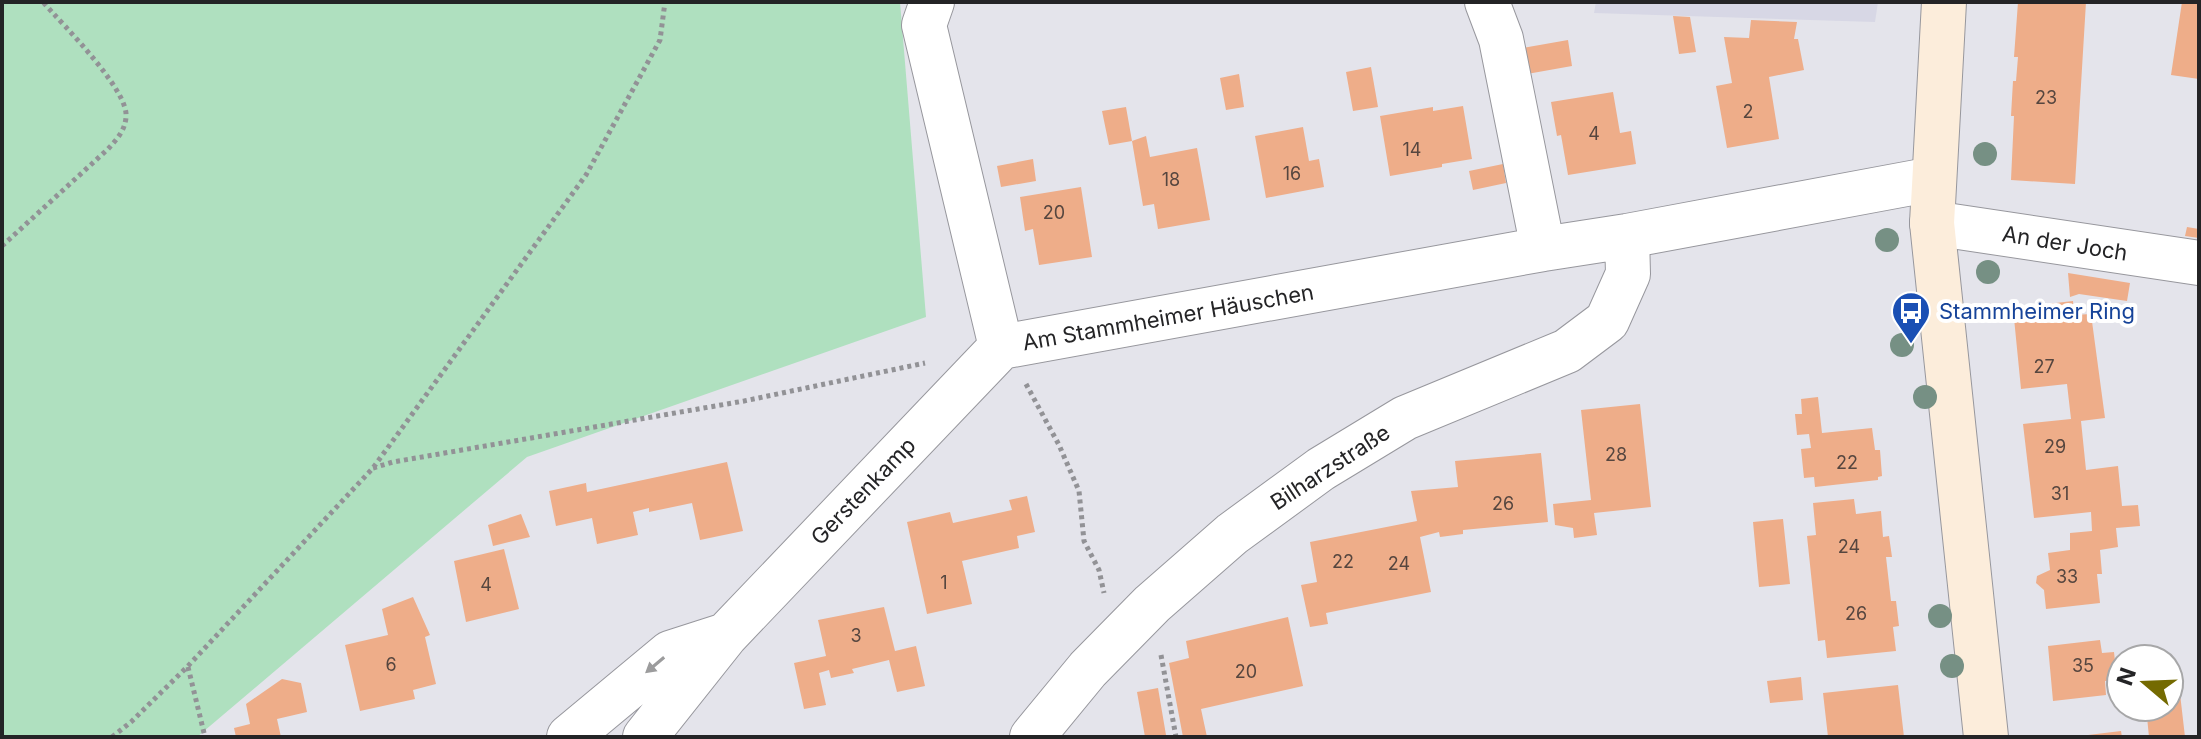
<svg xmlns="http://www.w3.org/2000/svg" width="2201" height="739" viewBox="0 0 2201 739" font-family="Inter,sans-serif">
	<rect width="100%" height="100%" fill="#e4e4eb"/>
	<!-- built -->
	<path fill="#d7d7e5" d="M1596 2H1878L1875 22 1594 13Z"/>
	<!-- green -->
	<path fill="#afe0bf" d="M2 2H900L926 317 527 457 197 737H2Z"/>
	<!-- building -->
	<path fill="#eead89" d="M2018 2H2086L2075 184 2011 180 2014 116H2011L2013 81H2016L2018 57H2014Z
		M2182 2H2199V79L2171 75Z
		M1673 16 1690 17 1696 52 1679 54Z
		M1751 20 1797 22 1794 39H1798L1804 70 1769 77 1779 139 1727 148 1716 86 1732 83 1724 37 1749 38Z
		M1568 40 1572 66 1527 74 1522 48Z
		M1371 67 1378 107 1353 111 1346 72Z
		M1239 74 1244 107 1226 110 1220 78Z
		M1613 92 1620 133 1631 131 1636 164 1568 175 1561 135 1557 136 1551 102Z
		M1463 106 1472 159 1442 164V167L1390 176 1380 116 1433 107V111Z
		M1126 107 1132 141 1109 145 1102 111Z
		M1303 127 1309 161 1319 159 1324 187 1266 198 1255 136Z
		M1146 136 1150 157 1197 148 1210 220 1158 229 1154 204 1143 206 1132 141Z
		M1033 159 1036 181 1001 187 997 166Z
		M1503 164 1506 183 1473 190 1469 171Z
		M1081 187 1092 257 1039 265 1033 229 1025 231 1020 197Z
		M2187 227 2199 229V238L2185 236Z
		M2068 273 2130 283 2127 301 2079 294 2070 297Z
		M2073 301 2074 315 2091 314 2105 418 2081 421 2086 470 2118 466 2122 506 2138 505 2140 526 2116 528 2118 547 2100 550 2102 574H2097L2100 603 2046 609 2044 590 2036 583 2037 576 2050 570 2048 553 2070 550V533L2092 531 2091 512 2034 518 2023 424 2071 419 2067 384 2021 389 2013 308Z
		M1818 397 1822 433 1872 428 1875 450H1880L1882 476 1878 477V480L1815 487 1814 477 1804 478 1801 449 1811 448 1809 434 1797 435 1795 414H1802L1801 399Z
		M1640 404 1651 507 1594 513 1597 535 1574 538 1573 528 1555 525 1553 504 1591 500 1581 410Z
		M1541 453 1548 522 1463 530V534L1440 537 1439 532 1420 537 1431 592 1326 613 1328 624 1310 627 1301 585 1317 582 1310 542 1417 521 1411 491 1458 487 1455 461Z
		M727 462 743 531 700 540 692 503 649 512V508L633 512 638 535 597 544 592 518 556 526 549 491 586 483 587 492Z
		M1027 496 1035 532 1017 536 1019 548 962 561 972 604 927 614 907 522 950 512 953 523 1012 510 1009 500Z
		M1854 499 1856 514 1881 511 1883 537 1889 536 1892 557H1886L1891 601H1896L1899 626 1893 627 1896 651 1827 658 1825 640 1818 641 1807 536 1816 535 1813 503Z
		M521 514 530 537 493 546 488 525Z
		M1783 519 1790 584 1759 587 1753 522Z
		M504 549 519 609 466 622 454 561Z
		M413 597 430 635 425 637 436 684 413 690 415 699 360 711 345 645 388 635 382 609Z
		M884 607 895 651 916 646 925 686 897 692 889 660 852 669 854 673 831 678 829 670 819 673 826 705 804 709 794 663 826 656 818 620Z
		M1288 617 1303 686 1201 709 1207 737H1183L1169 663 1189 658 1186 641Z
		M2100 640 2102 653 2114 652 2117 680 2105 681 2106 695 2053 701 2048 646Z
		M1801 677 1803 700 1770 703 1767 681Z
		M282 679 301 683 307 712 277 719 281 737H236L234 728 250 724 246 704Z
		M1898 685 1904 737H1828L1823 693Z
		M2179 685 2185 737H2149L2146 707H2169V686Z
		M1158 688 1166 735 1145 737 1137 692Z
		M2121 731 2122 737H2088V735Z"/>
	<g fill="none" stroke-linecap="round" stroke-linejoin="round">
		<!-- street casing -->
		<g stroke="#97979d" stroke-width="46">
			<path id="street" d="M932 2 924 25 1001 347
				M1487 2 1501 39 1543 249
				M1932 223 2199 263
				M1001 347 1543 249 1627 236 1933 179
				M569 737 670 653 726 635
				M645 737 726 635 1001 347
				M1032 737 1088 669 1152 604 1232 534 1321 469 1405 418 1567 351 1607 321 1628 274 1627 236"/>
		</g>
		<!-- secondary casing -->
		<g stroke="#97979d" stroke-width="46">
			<path id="secondary" d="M1944 2 1932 223 1986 737"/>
		</g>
		<!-- path -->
		<path stroke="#929296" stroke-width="5" stroke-dasharray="4 4" stroke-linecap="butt" d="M2 246 108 149C116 140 125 131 126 117 129 90 62 24 43 2
			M1026 384 1059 445 1079 491 1084 541 1099 570 1104 593
			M373 468 393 462 744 401 925 363
			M1161 655 1176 737
			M188 667 205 737
			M112 737 131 722 188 666 373 468 586 175 660 40 665 2"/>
		<!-- street -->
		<use href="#street" stroke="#fff" stroke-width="44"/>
		<!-- secondary -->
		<use href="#secondary" stroke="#fceddb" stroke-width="44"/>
	</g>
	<!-- trees -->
	<g fill="#769084">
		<circle cx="1985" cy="154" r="12"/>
		<circle cx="1887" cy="240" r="12"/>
		<circle cx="1988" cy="272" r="12"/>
		<circle cx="1902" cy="345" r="12"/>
		<circle cx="1925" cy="397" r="12"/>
		<circle cx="1940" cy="616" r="12"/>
		<circle cx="1952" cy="666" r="12"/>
	</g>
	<!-- one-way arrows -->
	<defs><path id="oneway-solid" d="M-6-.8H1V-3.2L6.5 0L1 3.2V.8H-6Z" transform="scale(2)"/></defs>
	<use fill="#9c9c9d" href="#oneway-solid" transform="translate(655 665) rotate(140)"/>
	<!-- icons -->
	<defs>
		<g id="bus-pin" transform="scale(2)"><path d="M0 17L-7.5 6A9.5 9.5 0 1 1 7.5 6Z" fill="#1a4fb4" stroke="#fff"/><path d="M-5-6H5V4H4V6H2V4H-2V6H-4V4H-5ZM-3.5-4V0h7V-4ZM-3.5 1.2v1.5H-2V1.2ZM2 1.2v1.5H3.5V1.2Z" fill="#fff"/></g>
	</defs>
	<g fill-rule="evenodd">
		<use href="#bus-pin" x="1911" y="311"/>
	</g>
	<g text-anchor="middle" stroke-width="8" stroke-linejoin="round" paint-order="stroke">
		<!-- number labels -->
		<g font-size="18" fill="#56463f">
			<text x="2046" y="104">23</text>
			<text x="1748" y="118">2</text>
			<text x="1594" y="140">4</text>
			<text x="1412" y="156">14</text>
			<text x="1292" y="180">16</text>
			<text x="1171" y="186">18</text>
			<text x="1054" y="219">20</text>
			<text x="2044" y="373">27</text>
			<text x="2055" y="453">29</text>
			<text x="1616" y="461">28</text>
			<text x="1847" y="469">22</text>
			<text x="2060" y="500">31</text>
			<text x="1503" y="510">26</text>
			<text x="1849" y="553">24</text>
			<text x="1343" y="568">22</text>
			<text x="1399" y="570">24</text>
			<text x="2067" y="583">33</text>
			<text x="944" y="589">1</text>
			<text x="486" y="591">4</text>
			<text x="1856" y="620">26</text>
			<text x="856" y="642">3</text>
			<text x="391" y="671">6</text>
			<text x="2083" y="672">35</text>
			<text x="1246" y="678">20</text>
		</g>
		<!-- street labels -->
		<g font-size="22" fill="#242426" stroke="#fff">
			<text transform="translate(2065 243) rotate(9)" y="8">An der Joch</text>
			<text transform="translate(1168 317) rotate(-10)" y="8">Am Stammheimer Häuschen</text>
			<text transform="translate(1330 467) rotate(-33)" y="8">Bilharzstraße</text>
			<text transform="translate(863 491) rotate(-46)" y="8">Gerstenkamp</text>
		</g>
		<!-- transit labels -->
		<g font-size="22" fill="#164399" stroke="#fff" text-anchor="start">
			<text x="1939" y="319">Stammheimer Ring</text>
		</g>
	</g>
	<!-- border -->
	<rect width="2201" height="739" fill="none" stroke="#242426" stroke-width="8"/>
	<!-- north arrow -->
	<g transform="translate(2145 683) rotate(289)"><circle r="38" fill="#ffffff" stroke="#a7a7a8" stroke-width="2"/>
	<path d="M0-6L14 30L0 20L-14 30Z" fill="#746a01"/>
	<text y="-12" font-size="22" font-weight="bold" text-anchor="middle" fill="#242426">N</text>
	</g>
</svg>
